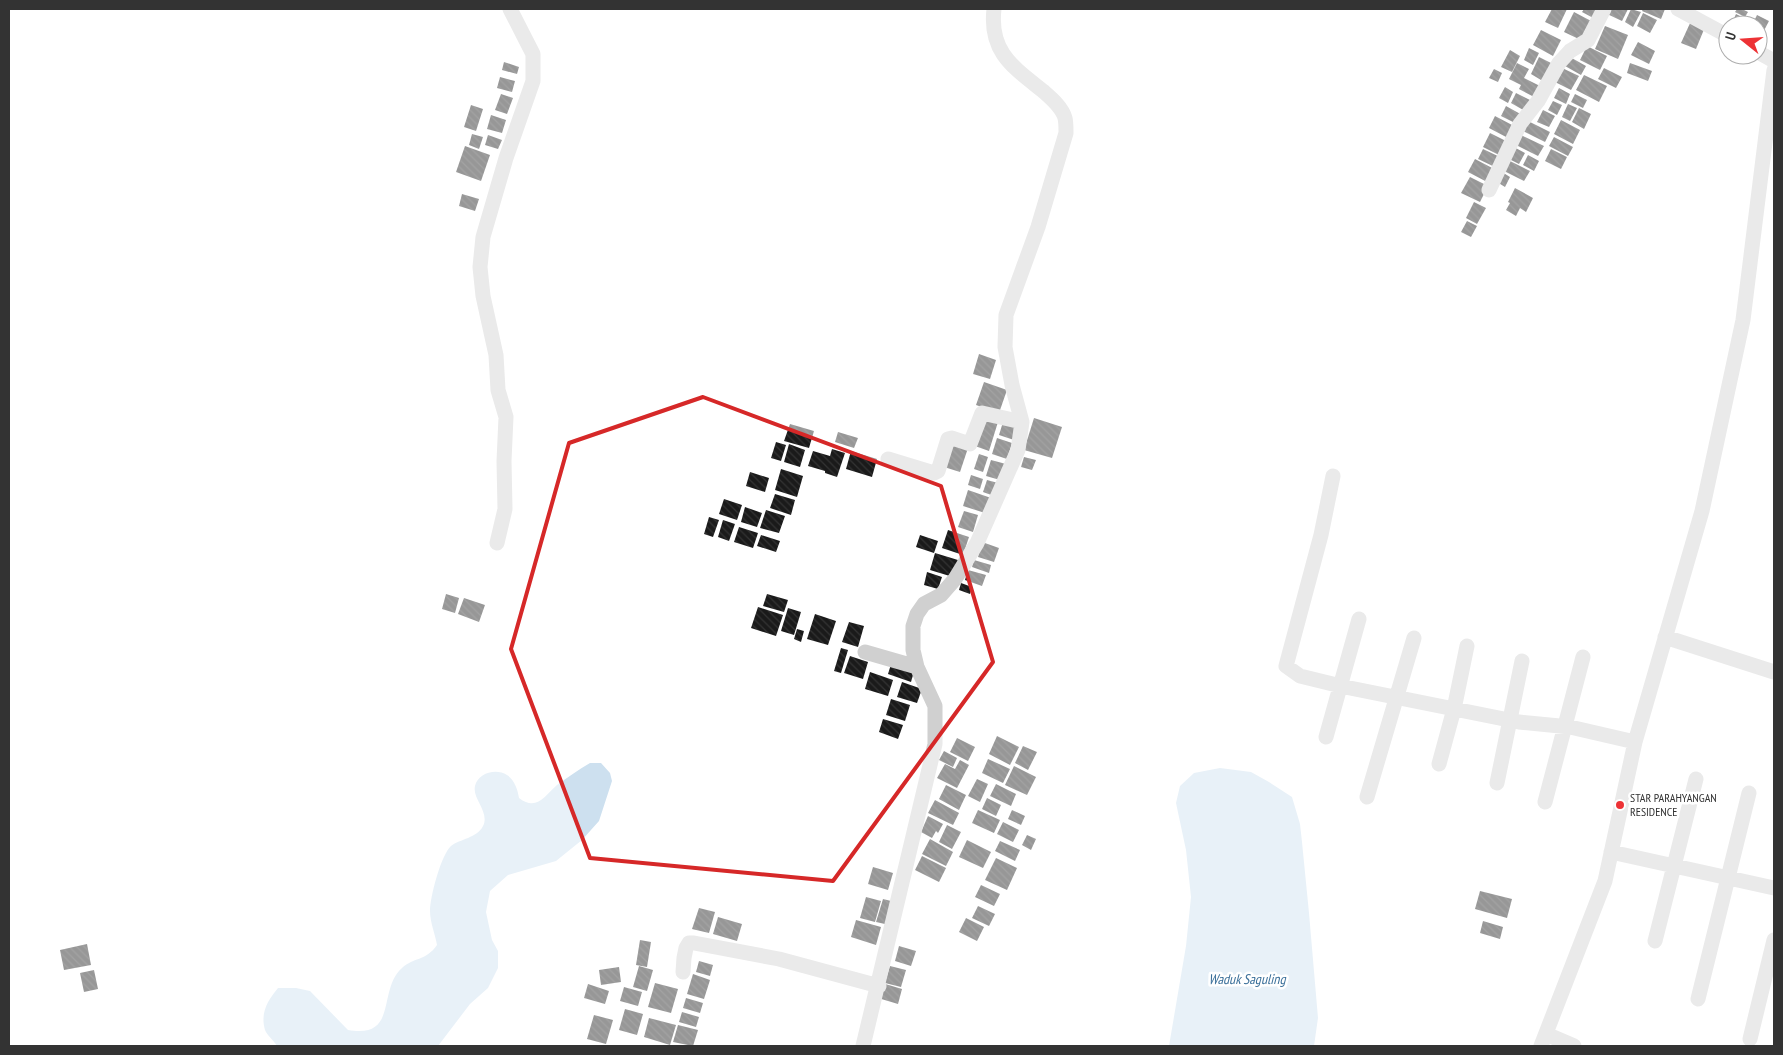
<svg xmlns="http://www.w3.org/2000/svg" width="1783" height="1055" viewBox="0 0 1783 1055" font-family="'PT Sans Narrow',sans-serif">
	<defs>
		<pattern id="building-back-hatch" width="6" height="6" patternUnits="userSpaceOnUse" patternTransform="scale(1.25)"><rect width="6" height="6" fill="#1a1a1a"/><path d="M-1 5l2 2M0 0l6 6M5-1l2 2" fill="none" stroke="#333"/></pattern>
	</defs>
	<rect width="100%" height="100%" fill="#fff"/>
	<!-- water -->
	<path fill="#cde0ef" d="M590 763H601L610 773 612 781 599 821 582 840 556 861 508 875 490 891 486 912 492 940 498 951V968L488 988 470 1004 438 1046H277C274 1041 267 1035 265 1030 260 1013 268 1000 278 988H296L310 991 348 1030C399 1039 377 990 402 968 414 957 426 961 437 945 435 934 430 922 430 911 430 897 441 855 451 846 460 839 477 838 483 826 490 812 472 799 475 786 478 773 496 768 507 775 514 779 518 790 519 798 537 812 545 795 557 785 568 777 578 770 590 763Z
		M1220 768 1251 772 1269 782 1292 797 1300 824 1302 842 1309 913 1318 1018 1314 1046H1169L1186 946 1191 897 1186 850 1176 803 1180 786 1194 773Z"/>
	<!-- building -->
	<path fill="url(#building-back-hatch)" d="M1552 9H1567L1558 28 1545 22Z
		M1584 9H1602L1597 20 1582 12Z
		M1607 9H1628L1622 21 1605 13Z
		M1631 9 1641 12 1633 27 1625 22Z
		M1643 9H1665L1661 19 1642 11Z
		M1737 9H1742L1748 12 1745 17 1735 12Z
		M1574 12 1593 22 1583 41 1564 32Z
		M1643 13 1657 20 1650 33 1637 26Z
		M1736 14 1746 19 1743 25H1731Z
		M1757 15 1769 21 1758 42V25H1752Z
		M1691 21 1705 27 1696 49 1681 43Z
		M1605 26 1628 35 1618 59 1595 49Z
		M1541 30 1561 40 1553 56 1533 45Z
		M1638 42 1655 51 1649 64 1631 55Z
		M1587 46 1607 56 1600 70 1580 60Z
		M1529 48 1539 53 1533 65 1524 60Z
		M1510 50 1520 56 1512 72 1501 67Z
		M1539 57 1555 65 1546 83 1531 74Z
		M1570 57 1586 66 1581 75 1565 66Z
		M504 62 519 67 517 74 502 70Z
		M1517 63 1529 69 1524 78 1542 87 1536 98 1519 89 1521 85 1509 79Z
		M1630 63 1652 71 1648 81 1627 73Z
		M1560 67 1579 76 1571 90 1553 81Z
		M1604 68 1622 77 1616 88 1598 79Z
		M1494 69 1502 73 1498 82 1489 78Z
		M1584 75 1607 86 1599 102 1576 90Z
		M500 77 515 81 512 92 497 88Z
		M1505 87 1513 92 1508 103 1499 98Z
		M1559 88 1570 94 1566 104 1554 98Z
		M1516 93 1530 100 1525 111 1511 103Z
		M501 94 513 98 507 114 495 110Z
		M1575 94 1587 100 1583 108 1571 102Z
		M1553 101 1562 105 1557 115 1548 110Z
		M1568 104 1577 108 1570 121 1562 117Z
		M471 105 483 109 476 131 464 127Z
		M1506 106 1524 116 1519 125 1501 116Z
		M1579 108 1591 114 1584 129 1572 122Z
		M1543 110 1555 116 1549 127 1537 122Z
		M491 115 506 120 502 133 487 129Z
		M1495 116 1514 126 1508 138 1489 128Z
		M1561 120 1580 130 1573 144 1554 134Z
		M1528 121 1550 132 1545 142 1523 131Z
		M1490 133 1510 143 1503 157 1483 147Z
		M472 134 483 137 479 149 469 145Z
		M488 135 502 140 498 149 485 145Z
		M1521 135 1544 146 1538 156 1516 145Z
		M1554 137 1573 147 1568 156 1549 146Z
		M465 146 490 155 481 181 456 172Z
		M1512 146 1525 153 1519 164 1507 158Z
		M1483 149 1502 158 1497 168 1478 159Z
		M1551 149 1567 157 1561 169 1545 161Z
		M1528 155 1539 161 1534 171 1523 165Z
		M1475 159 1496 170 1489 183 1468 172Z
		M1510 161 1530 171 1524 181 1504 171Z
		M1502 172 1510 177 1505 187 1497 182Z
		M1470 177 1488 186 1480 202 1461 193Z
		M1515 188 1533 198 1526 212 1520 208 1516 216 1506 210 1510 203 1508 202Z
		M462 194 479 199 475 211 459 206Z
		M1474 202 1486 208 1477 224 1466 218Z
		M1467 221 1477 226 1471 237 1461 232Z
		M979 354 996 360 990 379 973 374Z
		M984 382 1007 390 999 413 976 405Z
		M984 418 998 422 989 451 975 446Z
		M1034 418 1062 427 1052 458 1024 450Z
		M1003 422 1018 427 1014 440 999 435Z
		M790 424 814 431 809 448 784 441Z
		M838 432 858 438 854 448 835 442Z
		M997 438 1012 443 1007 459 992 454Z
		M776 442 786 445 781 461 771 458Z
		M951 443 968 448 960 472 944 467Z
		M789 444 805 450 800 467 784 462Z
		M832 449 845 453 837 477 825 473V471L808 466 813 451 830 456Z
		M851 451 877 459 872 477 846 469Z
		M979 454 988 457 983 472 974 469Z
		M1024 457 1036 460 1032 470 1021 467Z
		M991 460 1006 464 1000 480 986 476Z
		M781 469 803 476 797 497 775 490Z
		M750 472 769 478 765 492 746 486Z
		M971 475 983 479 980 489 968 485Z
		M987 480 998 483 994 496 983 492Z
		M968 490 991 498 985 513 963 506Z
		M775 494 795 500 791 515 770 508Z
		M724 499 742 505 737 520 719 514Z
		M745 507 762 513 757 527 741 522Z
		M766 510 785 516 779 533 760 528Z
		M964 511 978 515 973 532 958 527Z
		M709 517 719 520 713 537 704 534Z
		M723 520 735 524 729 541 718 537Z
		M739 527 758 533 753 548 734 542Z
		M948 530 969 537 963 555 942 548Z
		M761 535 780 541 776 552 757 546Z
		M920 535 938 541 934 553 916 547Z
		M982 542 999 548 994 562 978 557Z
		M935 553 958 560 953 577 930 570Z
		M974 560 991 565 989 573 972 567Z
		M968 570 986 575 982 586 965 580Z
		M927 572 942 577 938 589 924 585Z
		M961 583 972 587 970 594 959 590Z
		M446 594 459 598 455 613 442 609Z
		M767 594 788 600 784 612 763 606Z
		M464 598 485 605 479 622 458 614Z
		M758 607 783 615 776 636 751 628Z
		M788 608 801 612 794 635 781 631Z
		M815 614 836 621 828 645 807 639Z
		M849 622 864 626 858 647 842 642Z
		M797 629 804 631 801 642 794 639Z
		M841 648 848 650 841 673 834 671Z
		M850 656 868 662 863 679 844 673Z
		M892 661 915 668 911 682 888 674Z
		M870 672 893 680 888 696 865 689Z
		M902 682 922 689 917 703 897 697Z
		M891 699 910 705 905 721 886 715Z
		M883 719 903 725 898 739 879 732Z
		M997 736 1019 747 1010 765 989 754Z
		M957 738 975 747 968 761 950 752Z
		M1023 746 1037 752 1028 770 1015 763Z
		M944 751 957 758 953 767 939 760Z
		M988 759 1010 769 1003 783 982 773Z
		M960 760 969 765 957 788 937 778 945 764 955 769Z
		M1014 766 1036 777 1027 795 1005 785Z
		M977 779 988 784 980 802 968 796Z
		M996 784 1016 794 1011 806 990 796Z
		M946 785 966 795 959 810 939 799Z
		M987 798 1001 805 996 816 982 809Z
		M935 800 959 813 953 825 928 813Z
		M978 810 1000 820 994 833 972 823Z
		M1012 810 1025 816 1021 825 1008 819Z
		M928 816 943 824 938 833 936 831 932 838 921 832Z
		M1003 822 1019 830 1013 842 997 834Z
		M947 825 961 832 952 849 939 842Z
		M1027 835 1036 839 1031 850 1022 845Z
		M930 839 953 852 946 866 922 854Z
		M967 840 991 852 983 868 959 857Z
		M1000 841 1020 850 1015 861 995 851Z
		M922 856 946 868 939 882 915 870Z
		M996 858 1017 868 1007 890 985 880Z
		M873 867 893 873 888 890 868 884Z
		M981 885 1000 894 994 906 975 897Z
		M1480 891 1512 899 1507 918 1475 909Z
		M866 897 881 901 875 922 860 918Z
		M883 899 891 901 885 924 876 922Z
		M978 906 995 914 989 926 972 918Z
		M699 908 715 912 709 933 692 929Z
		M718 917 742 924 737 941 713 934Z
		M966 918 984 927 977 941 959 932Z
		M856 920 881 927 876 945 851 937Z
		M1483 921 1503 927 1500 939 1480 933Z
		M640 940 651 942 647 967 636 965Z
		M87 944 91 965 64 970 60 950Z
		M899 946 916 951 911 966 895 961Z
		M699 961 713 965 710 976 696 972Z
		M639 966 653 970 647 991 633 987Z
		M890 966 906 970 901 987 885 983Z
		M619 967 621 982 601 985 599 970Z
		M94 970 98 989 84 992 80 973Z
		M693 974 710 980 704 999 687 994Z
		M655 983 678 989 671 1013 648 1007Z
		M882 983 902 989 898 1004 878 998Z
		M588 984 609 991 605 1004 584 998Z
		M624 987 642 992 638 1006 620 1001Z
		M686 998 703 1003 700 1013 683 1008Z
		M625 1009 643 1014 637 1035 619 1030Z
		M682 1012 699 1017 696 1027 679 1022Z
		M594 1015 613 1020 606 1044 587 1039Z
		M649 1018 676 1025 670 1045 644 1037Z
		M678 1025 698 1030 693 1046 673 1042Z"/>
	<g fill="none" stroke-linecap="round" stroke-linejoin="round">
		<!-- minor -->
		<path stroke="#d0d0d0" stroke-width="15" d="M1678 9 1728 36
			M1758 52 1774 61
			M1489 190 1520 124 1538 101 1559 63 1570 51 1588 40 1604 9
			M888 459 934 473 938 471 948 439 952 438 970 444 982 413 1022 422
			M1333 476 1321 535 1286 666 1300 676 1345 687 1519 722 1570 727 1635 742
			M497 543 505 509 504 461 506 417 498 390 496 355 483 296 480 267 483 237 506 158 533 81V54L510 9
			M1665 637 1774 672
			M865 652 917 667
			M1326 737 1359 619
			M1439 764 1454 709 1467 646
			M1497 783 1522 661
			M1367 797 1414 638
			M1545 802 1583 657
			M1611 852 1774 888
			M1655 941 1696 779
			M683 972 684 958 686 948 689 943H694L779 959 879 986
			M1698 999 1749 793
			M1546 1034 1574 1046
			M1750 1039 1774 940
			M863 1046 935 744V706L917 667 913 650V626L917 614 924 604 941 595 955 579 977 543 1018 450 1022 422 1012 385 1005 347 1006 315 1038 227 1066 133C1066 129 1066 122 1065 118 1062 107 1051 98 1043 91 1013 67 989 52 994 9
			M1541 1046 1605 881 1635 742 1702 511 1743 320 1774 70"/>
	</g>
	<!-- marked area -->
	<path d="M0 0H1783V1055H0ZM703 397 941 486 993 662 833 881 590 858 511 649 569 443Z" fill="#fff" fill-opacity=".55" fill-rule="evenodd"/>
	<path fill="none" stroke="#d62828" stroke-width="4" stroke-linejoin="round" d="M703 397 941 486 993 662 833 881 590 858 511 649 569 443Z"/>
	<!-- markers -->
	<circle fill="#ed3235" stroke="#fff" stroke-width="2" cx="1620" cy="805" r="5"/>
	<g text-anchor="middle" stroke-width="5" stroke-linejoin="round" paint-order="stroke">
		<!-- poi labels -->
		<g font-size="12" fill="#333" stroke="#fff" text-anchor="start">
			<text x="1630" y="802">STAR PARAHYANGAN<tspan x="1630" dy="14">RESIDENCE</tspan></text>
		</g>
		<!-- water labels -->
		<g font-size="14" font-style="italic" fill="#3b709a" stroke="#fff">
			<text x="1247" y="984">Waduk Saguling</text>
		</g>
	</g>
	<!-- border -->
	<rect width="1783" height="1055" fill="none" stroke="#333333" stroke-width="20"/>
	<!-- north arrow -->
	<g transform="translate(1743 40) rotate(287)"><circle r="24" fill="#ffffff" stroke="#adadad"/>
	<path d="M0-4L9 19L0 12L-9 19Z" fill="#ed3235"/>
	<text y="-8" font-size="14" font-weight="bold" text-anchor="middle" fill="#333333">U</text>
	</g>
</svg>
